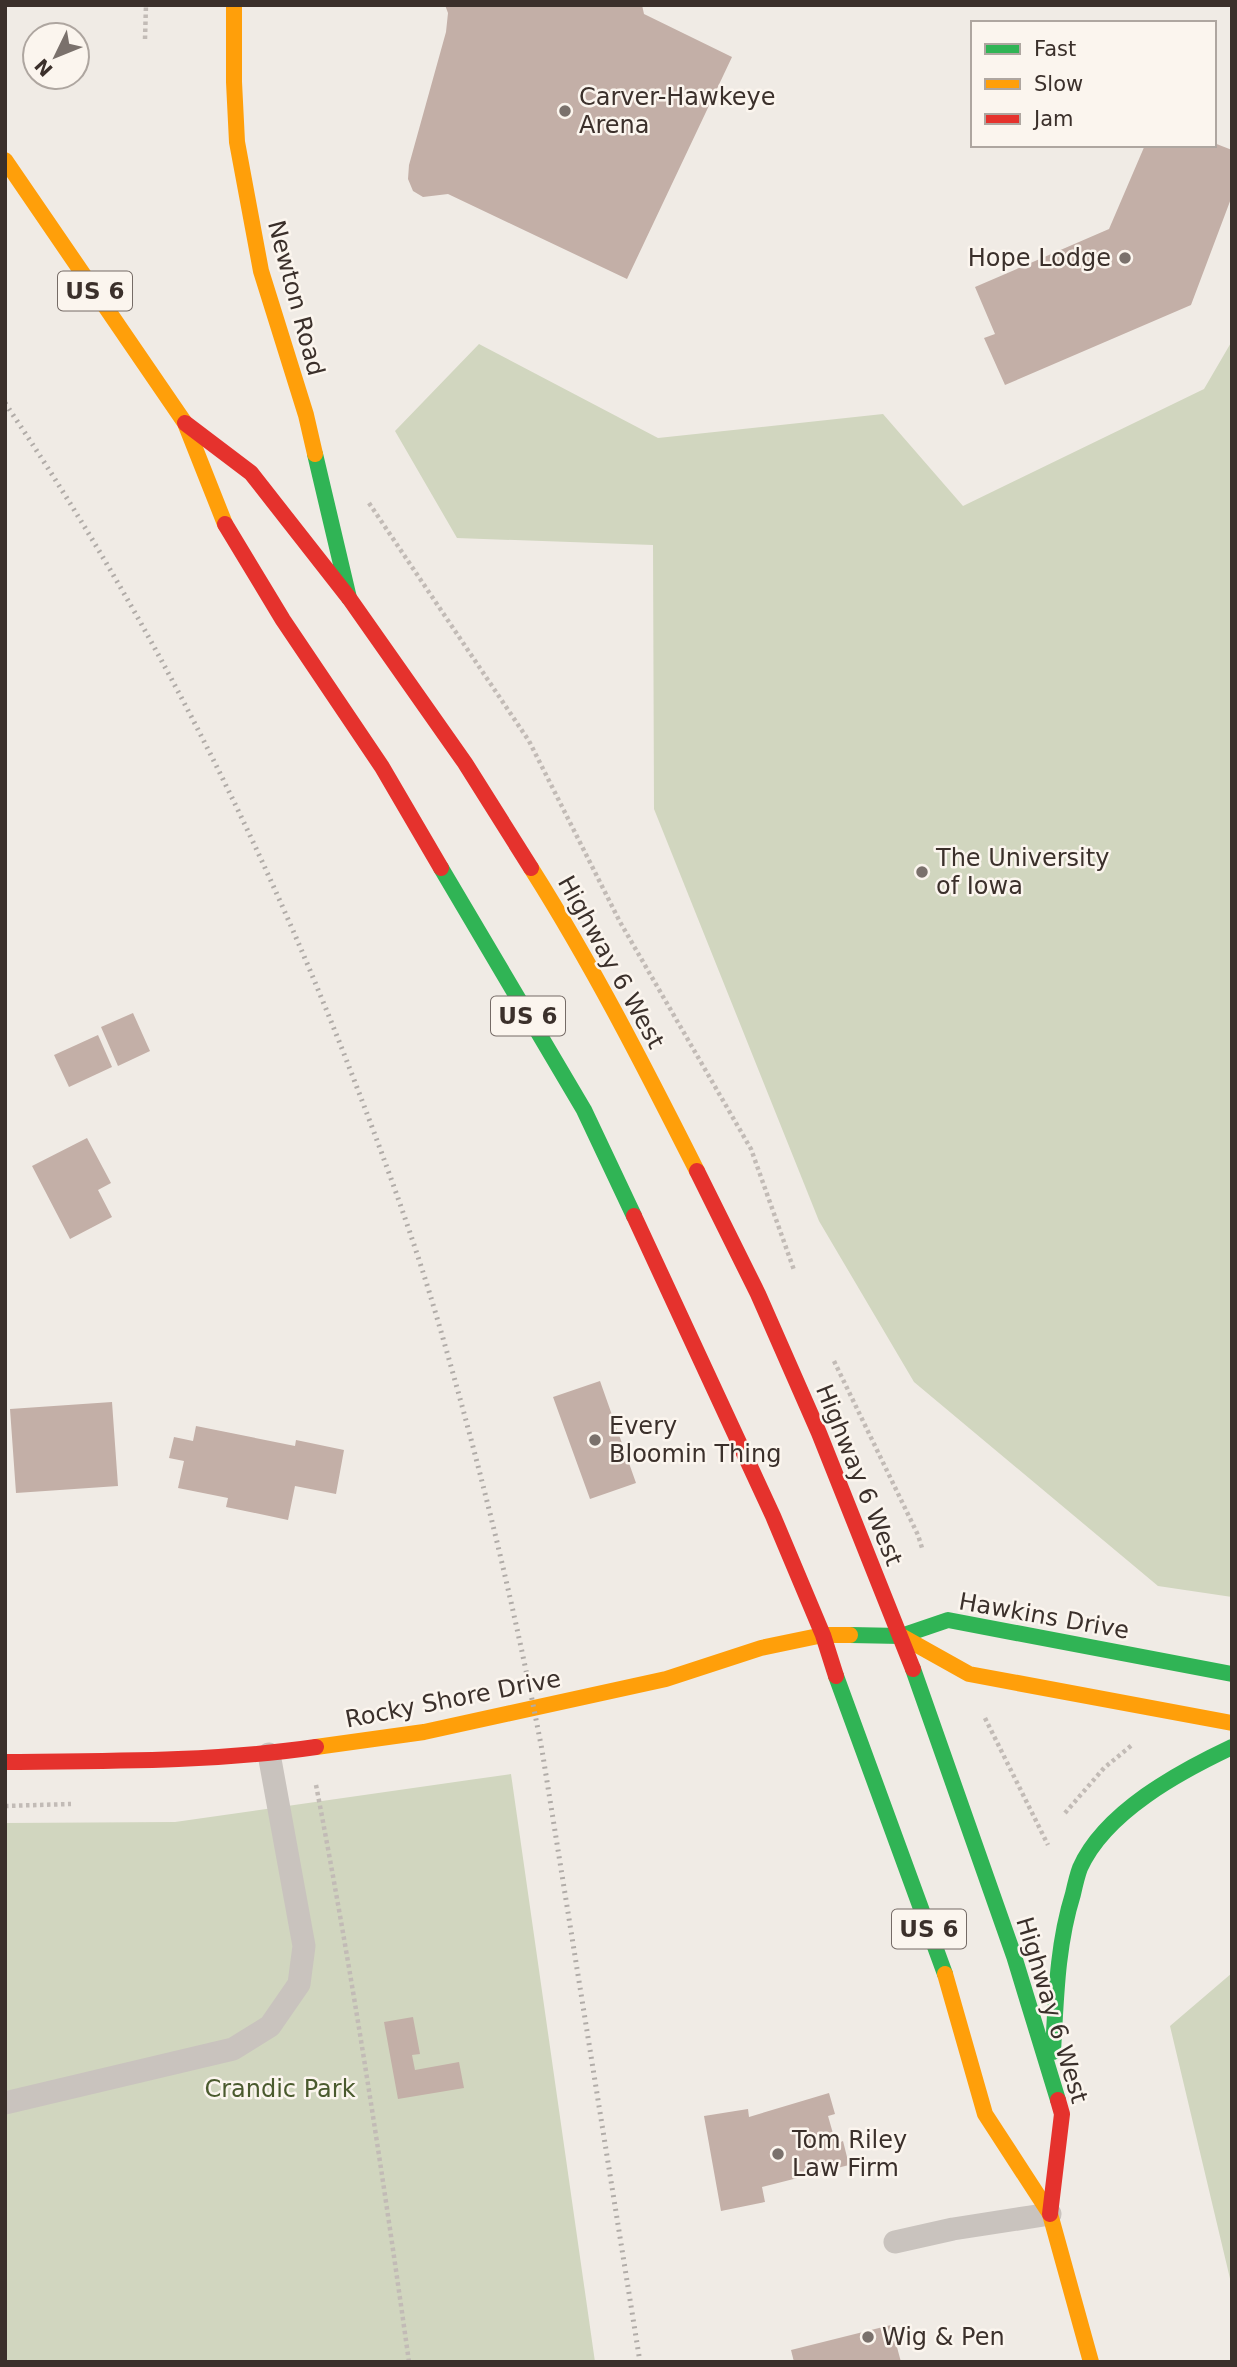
<svg xmlns="http://www.w3.org/2000/svg" width="1237" height="2367" viewBox="0 0 1237 2367" font-family="'DejaVu Sans',sans-serif">
	<rect width="100%" height="100%" fill="#f0ebe5"/>
	<!-- green -->
	<path fill="#d1d6bf" d="M1232 341V1597L1158 1586 914 1382 819 1221 654 809 653 545 457 538 395 431 479 344 658 438 883 414 963 506 1204 389Z
		M511 1774 595 2362H5V1823L175 1822Z
		M1232 1973V2287L1170 2026Z"/>
	<!-- building -->
	<path fill="#c3afa7" d="M445 5H642L644 14 732 57 627 279 448 194 423 197 413 191 408 179 409 165 446 32 448 13Z
		M1214 143 1232 150V196L1191 305 1005 385 984 338 995 334 975 287 1109 229 1145 145H1214Z
		M133 1013 150 1051 118 1066 101 1027Z
		M98 1035 112 1067 69 1087 54 1055Z
		M87 1138 111 1183 98 1190 112 1217 70 1239 32 1166Z
		M600 1381 636 1483 590 1499 553 1397Z
		M112 1402 118 1486 16 1493 10 1409Z
		M196 1426 295 1446 296 1440 344 1450 336 1494 295 1486 288 1520 226 1507 228 1498 178 1488 184 1461 169 1458 174 1437 193 1441Z
		M413 2017 420 2054 412 2055 415 2070 459 2062 464 2088 398 2099 384 2022Z
		M829 2093 835 2114 828 2116 836 2144 843 2141 849 2165 762 2187 765 2202 721 2211 704 2116 748 2109 749 2117Z
		M891 2325 901 2362H794L791 2350Z"/>
	<g fill="none" stroke-linecap="round" stroke-linejoin="round">
		<!-- path -->
		<path stroke="#c2bbb6" stroke-width="4.5" stroke-dasharray="3.5 3.5" stroke-linecap="butt" d="M145 39 146 5
			M369 503 529 741 620 922 751 1149 794 1270
			M834 1361 918 1535 922 1548
			M985 1718 1048 1845
			M316 1785C353 1977 382 2169 409 2362
			M5 1806 71 1804
			M1065 1813 1104 1768 1132 1745"/>
		<!-- lane -->
		<path stroke="#c9c3be" stroke-width="23" d="M5 2103 233 2049 270 2026 299 1984 304 1946 269 1754
			M895 2242 953 2229 1050 2214"/>
		<!-- fast -->
		<path stroke="#30b455" stroke-width="16" d="M315 454 349 598
			M441 868 584 1110 634 1216
			M850 1635 901 1636 948 1620 1232 1674
			M913 1669 1014 1956 1058 2100
			M836 1676 945 1974
			M1053 2052C1056 1998 1057 1945 1073 1894 1075 1885 1077 1876 1080 1868 1105 1812 1179 1772 1232 1747"/>
		<!-- slow -->
		<path stroke="#ff9f0a" stroke-width="16" d="M234 5V82L237 142 261 271 306 415 315 454
			M5 160 185 423 225 524
			M531 868C593 966 645 1068 697 1171
			M901 1636 969 1674 1232 1723
			M316 1747 424 1732 666 1679 761 1648 823 1635H850
			M945 1974 985 2114 1050 2214 1091 2362"/>
		<!-- jam -->
		<path stroke="#e5322d" stroke-width="16" d="M185 423 251 473 349 598 465 763 531 868
			M225 524 283 620 382 767 441 868
			M697 1171 758 1294 819 1433 913 1669
			M634 1216 773 1516 823 1635 836 1676
			M5 1762C109 1761 213 1762 316 1747
			M1050 2214 1062 2114 1058 2100"/>
		<!-- rail -->
		<path stroke="#b1aca8" stroke-width="5" stroke-dasharray="2 5" stroke-linecap="butt" d="M5 403C144 608 256 829 346 1059 377 1139 407 1219 432 1301 476 1448 513 1599 542 1750L640 2362"/>
	</g>
	<!-- markers -->
	<g fill="#7a716c" stroke="#fbf5ee" stroke-width="2.5">
		<circle cx="565" cy="111" r="7"/>
		<circle cx="1125" cy="258" r="7"/>
		<circle cx="922" cy="872" r="7"/>
		<circle cx="595" cy="1440" r="7"/>
		<circle cx="778" cy="2154" r="7"/>
		<circle cx="868" cy="2337" r="7"/>
	</g>
	<g text-anchor="middle" stroke-width="5" stroke-linejoin="round" paint-order="stroke">
		<!-- shield labels -->
		<g fill="#fbf5ee" stroke="#756b66" stroke-width="2">
			<rect x="58" y="271.5" width="74" height="39" rx="5"/>
			<rect x="491" y="996.5" width="74" height="39" rx="5"/>
			<rect x="892" y="1909.5" width="74" height="39" rx="5"/>
		</g>
		<g font-size="23" font-weight="bold" fill="#3b302b">
			<text x="95" y="299">US 6</text>
			<text x="528" y="1024">US 6</text>
			<text x="929" y="1937">US 6</text>
		</g>
		<!-- poi labels -->
		<g font-size="24" fill="#3b302b" stroke="#fbf5ee" text-anchor="start">
			<text x="579" y="105">Carver-Hawkeye<tspan x="579" dy="28">Arena</tspan></text>
			<text x="1111" y="266" text-anchor="end">Hope Lodge</text>
			<text x="936" y="866">The University<tspan x="936" dy="28">of Iowa</tspan></text>
			<text x="609" y="1434">Every<tspan x="609" dy="28">Bloomin Thing</tspan></text>
			<text x="792" y="2148">Tom Riley<tspan x="792" dy="28">Law Firm</tspan></text>
			<text x="882" y="2345">Wig &amp; Pen</text>
		</g>
		<!-- street labels -->
		<g font-size="24" fill="#3b302b" stroke="#fbf5ee">
			<text transform="translate(296 298) rotate(75)" y="8">Newton Road</text>
			<text transform="translate(611 962) rotate(61)" y="8">Highway 6 West</text>
			<text transform="translate(859 1475) rotate(68)" y="8">Highway 6 West</text>
			<text transform="translate(1044 1616) rotate(10)" y="8">Hawkins Drive</text>
			<text transform="translate(453 1699) rotate(-11)" y="8">Rocky Shore Drive</text>
			<text transform="translate(1052 2010) rotate(73)" y="8">Highway 6 West</text>
		</g>
		<!-- park labels -->
		<g font-size="24" fill="#4a5a2e" stroke="#fbf5ee">
			<text x="280" y="2097">Crandic Park</text>
		</g>
	</g>
	<!-- border -->
	<rect width="1237" height="2367" fill="none" stroke="#3b302b" stroke-width="14"/>
	<!-- legend -->
	<rect x="971" y="21" width="245" height="126" fill="#fbf5ee" stroke="#aea6a0" stroke-width="2"/>
	<rect x="985" y="44" width="35" height="10" fill="#30b455" stroke="#aea6a0" stroke-width="2"/>
	<text x="1034" y="56" font-size="21" fill="#3b302b">Fast</text>
	<rect x="985" y="79" width="35" height="10" fill="#ff9f0a" stroke="#aea6a0" stroke-width="2"/>
	<text x="1034" y="91" font-size="21" fill="#3b302b">Slow</text>
	<rect x="985" y="114" width="35" height="10" fill="#e5322d" stroke="#aea6a0" stroke-width="2"/>
	<text x="1034" y="126" font-size="21" fill="#3b302b">Jam</text>
	<!-- north arrow -->
	<g transform="translate(56 56) rotate(227)"><circle r="33" fill="#fbf5ee" stroke="#aea6a0" stroke-width="2"/>
	<path d="M0-5L12 26L0 18L-12 26Z" fill="#7a716c"/>
	<text y="-10" font-size="19" font-weight="bold" text-anchor="middle" fill="#3b302b">N</text>
	</g>
</svg>
